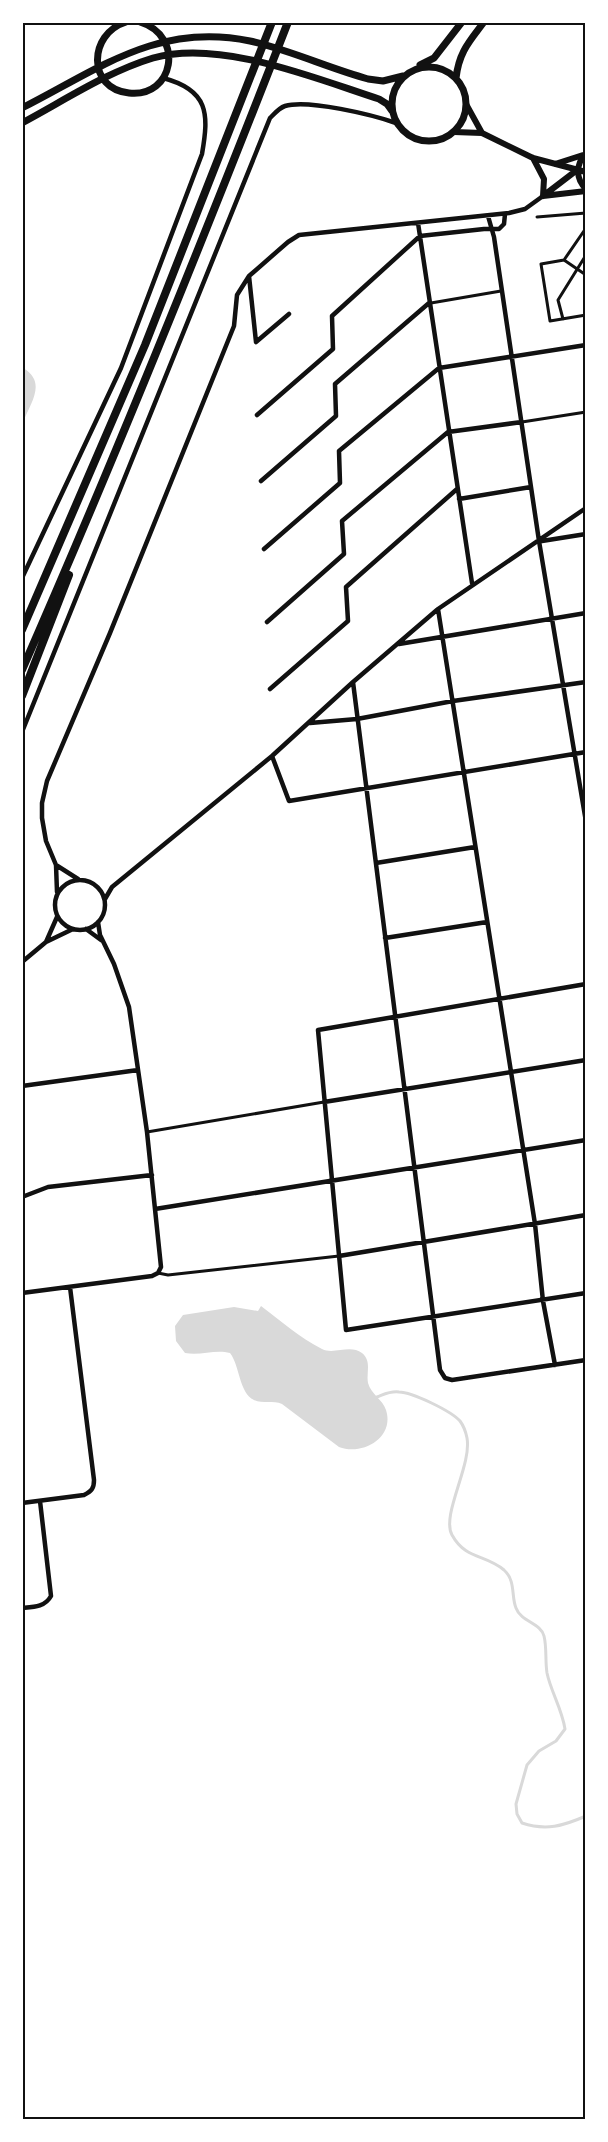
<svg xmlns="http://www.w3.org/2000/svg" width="608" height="2142" viewBox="0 0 608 2142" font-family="'Nunito Sans',sans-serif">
	<rect width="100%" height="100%" fill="#fff"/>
	<!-- water -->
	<path fill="#d9d9d9" d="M23 368C47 382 31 402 23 422Z
		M261 1306C281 1321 300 1338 322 1349 334 1355 350 1344 362 1353 372 1361 366 1373 368 1383 371 1394 383 1400 386 1410 395 1438 362 1456 339 1447L282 1404C273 1400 263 1404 254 1400 239 1393 240 1366 230 1353 215 1349 201 1356 185 1353L176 1341 175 1326 183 1315 234 1307 258 1311Z"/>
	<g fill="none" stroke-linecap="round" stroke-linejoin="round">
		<!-- stream -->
		<path stroke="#d9d9d9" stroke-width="3" d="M377 1397C385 1394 390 1391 399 1392 412 1392 451 1411 460 1421 463 1425 466 1433 467 1438 472 1465 441 1515 452 1535 466 1560 485 1554 504 1570 516 1581 511 1596 516 1608 521 1622 541 1623 544 1636 547 1648 545 1661 547 1673 551 1692 562 1709 565 1729L556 1741 539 1751 527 1765 516 1804 517 1814 522 1823C546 1831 563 1826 586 1816"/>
		<!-- pedestrian -->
		<path stroke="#111" stroke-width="3" d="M537 217 586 213
			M564 260 586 228
			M586 275 564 260 541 264 550 321 586 315
			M431 303 501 291
			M563 319 558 300 586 255
			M522 422 586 412
			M147 1132 324 1102
			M158 1273 168 1275 339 1256"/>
		<!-- minor -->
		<path stroke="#111" stroke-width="4.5" d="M488 216 494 237 539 541 586 822
			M418 223 472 583
			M289 314 256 342 249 276 288 242 299 235 509 213 525 209 543 196
			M257 415 333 349 332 316 420 236 484 229H499L504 224 505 214
			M261 481 336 416 335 384 429 303
			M459 499 531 487
			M542 541 586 534
			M264 549 340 483 339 451 439 368 586 345
			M22 578 121 368 202 154C209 114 209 90 163 78
			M438 609 535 1224 543 1301 555 1365
			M267 622 344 554 342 521 448 432 522 422
			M399 644 586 613
			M353 682 440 1370 445 1378 452 1380 586 1360
			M270 689 348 621 346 587 457 489
			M310 723 357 719 453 701 586 682
			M22 732 270 118C274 114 279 108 285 106 308 99 373 115 396 123
			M272 756 289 801 586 752
			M376 863 475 847
			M56 865 78 879
			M55 905a25 25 0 1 1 50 0a25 25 0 1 1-50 0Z
			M57 892 56 865 46 841 42 818V803L47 781 110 633 234 326 237 295 249 276
			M105 899 112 887 272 756 353 682 438 609 586 508
			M86 929 101 940
			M385 938 487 922
			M46 942 57 917
			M22 962 46 942 73 929
			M586 984 318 1030 346 1330 586 1293
			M22 1086 138 1070
			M324 1102 586 1060
			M22 1197 48 1187 152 1175
			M155 1209 586 1140
			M339 1256 586 1215
			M22 1293 152 1276 158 1273 161 1267 147 1132 129 1007 114 964 100 935 98 922
			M22 1503 84 1495C92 1491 94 1488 94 1480L70 1287
			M22 1608C34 1607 45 1607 51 1596L40 1501"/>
		<!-- secondary -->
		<path stroke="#111" stroke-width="6" d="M466 104 482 133
			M454 132 482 133 533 158 586 172
			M586 153C576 164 575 178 586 189
			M533 158 544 179 543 196
			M555 164 583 155
			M543 196 577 170
			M543 196 586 191"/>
		<!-- primary -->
		<path stroke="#111" stroke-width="7" d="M126 22C88 34 87 89 129 93 174 98 185 36 140 22
			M420 65 434 58 462 22
			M392 104a37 37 0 1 1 74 0a37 37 0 1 1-74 0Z
			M456 78C459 52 469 42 484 22
			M22 108C99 69 158 22 250 41 290 50 328 68 368 79L383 81 403 76
			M22 123C65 100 107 72 153 58 220 39 314 78 379 99L387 104 392 111"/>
		<!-- motorway -->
		<path stroke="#111" stroke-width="8" d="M22 630 145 345 272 22
			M22 670C116 456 203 240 288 22
			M22 696 69 575"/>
	</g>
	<!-- border -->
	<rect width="608" height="2142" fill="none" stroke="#ffffff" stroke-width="48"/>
	<rect x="24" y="24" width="560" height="2094" fill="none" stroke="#111" stroke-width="2"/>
</svg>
